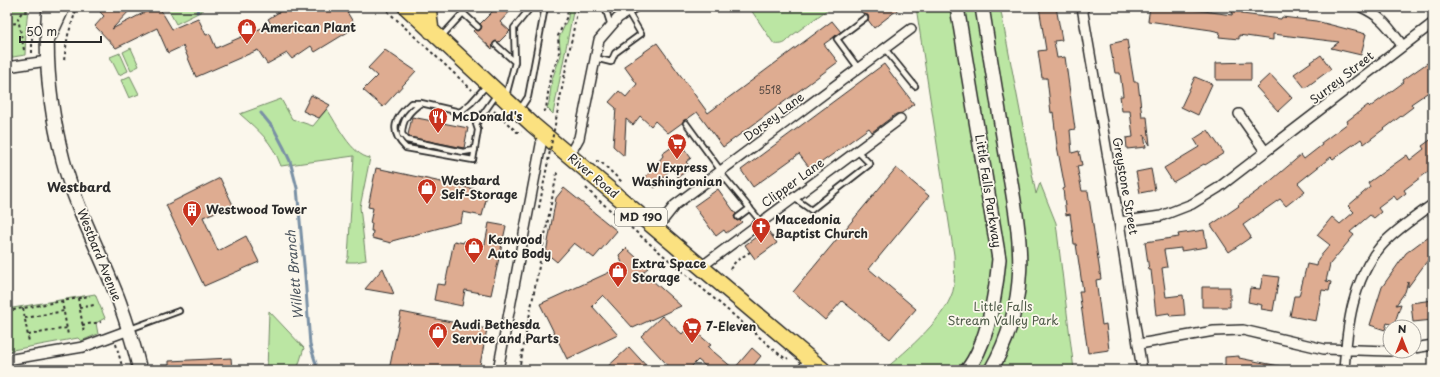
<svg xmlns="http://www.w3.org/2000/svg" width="1440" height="377" viewBox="0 0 1440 377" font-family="'Playpen Sans',sans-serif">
	<rect width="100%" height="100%" fill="#fbf7ec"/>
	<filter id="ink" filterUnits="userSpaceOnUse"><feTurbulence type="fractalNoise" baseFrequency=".025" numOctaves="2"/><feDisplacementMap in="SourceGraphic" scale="8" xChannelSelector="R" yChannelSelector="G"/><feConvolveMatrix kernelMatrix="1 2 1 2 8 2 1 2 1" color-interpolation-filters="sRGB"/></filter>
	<g filter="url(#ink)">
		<!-- green -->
		<path fill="#bbe6a3" stroke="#738867" d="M7 7H28L26 30 25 55 7 58Z
			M167 7H203L202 11 176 24Z
			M569 7H574L553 114 547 108 549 103 552 79 561 55 559 38 568 18Z
			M749 7H831L790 37C786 44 782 45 774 44Z
			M916 7H1000L1036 194 1040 183 1056 223 1074 370H884C906 351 950 315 954 286 955 276 954 265 954 255Z
			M131 48 139 66 131 70 123 52Z
			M120 53 128 71 119 75 110 57Z
			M130 76 139 94 129 98 121 80Z
			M281 99 292 119 313 126 327 109C337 124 351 155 370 158L360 207 366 260 356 262H346L348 258 354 156 281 166C272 141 259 131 240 114Z
			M95 294 105 318 96 323 98 334 81 341 78 338 7 351V309Z
			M269 311 304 348 297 370H267Z"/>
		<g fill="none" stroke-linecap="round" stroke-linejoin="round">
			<!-- stream -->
			<path stroke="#7990a5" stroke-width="3" d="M197 12 199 7
				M261 113 274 129 284 148 290 161 297 188 305 276 310 345 318 370"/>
		</g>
		<!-- building -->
		<path fill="#deac91" stroke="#2b2b2b" d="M104 7H133L112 29 155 7H159L172 29 198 18 206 35 210 34 216 48 271 24 268 19 287 7H344L356 27 315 52 311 46 292 59 287 53 267 64 258 50 196 77 183 46 168 53 157 28 116 48 95 26 104 16 100 12Z
			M497 7H514L500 22 510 31 499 42 496 41 494 42 492 49 473 31 475 29 478 31 480 30 482 26 480 24Z
			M858 7H901L874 28 868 20V15H864Z
			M1039 7H1056L1062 40 1054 41 1057 58 1065 57 1075 129 1070 130 1072 153 1079 151 1082 165 1077 166 1082 191H1088L1101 279 1096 280 1102 325 1106 324 1109 350 1088 353 1079 291H1083L1076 244H1074L1070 214 1066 215 1063 189 1065 188 1057 146 1053 112 1051 113 1047 78H1042L1038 51 1046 50Z
			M1150 7H1176L1232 15 1233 8 1243 10 1242 14 1281 19 1282 17 1316 21 1366 34 1361 55 1331 48 1339 42 1273 34V40L1239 35V39L1219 37 1220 32 1211 30 1148 21Z
			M832 21 841 32 824 44 838 62 723 147 697 112 668 133 655 121 651 126 640 116 633 125 626 119 624 156 613 146 616 108 609 102 619 91 626 97 637 84 624 66 657 43 708 113Z
			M1127 40 1134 82H1138L1142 117H1147L1150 145 1144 135 1146 147 1127 149 1126 138 1133 137 1130 111H1122L1120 96H1123L1120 73H1115L1110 44Z
			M385 50 416 71 383 107 363 90 377 76 368 68Z
			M1321 55 1331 69 1305 88 1294 74Z
			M1433 59V89L1411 104 1413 107 1364 144 1361 139 1333 159 1331 157 1298 183 1305 191 1286 206 1280 199 1243 225 1251 237 1229 252 1211 225 1239 206 1238 205 1267 184 1301 155 1304 159 1322 145 1321 143 1348 123 1347 121 1368 105 1370 107 1404 82 1403 80Z
			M1251 62V80H1216V63Z
			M884 64 914 104 902 113 896 114 872 132 869 128 811 170 799 154 753 187 741 170Z
			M1270 74 1292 98 1278 111 1256 87Z
			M1195 77 1212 84 1198 115 1181 107Z
			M311 95 330 105 319 118 303 111Z
			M412 117 468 128 464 148 409 137 408 135Z
			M1208 130 1224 153 1205 165 1204 164 1173 182 1164 168 1199 147 1194 139Z
			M1433 138V168L1404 190 1406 193 1397 200 1394 196 1378 208 1381 212 1374 218 1370 215 1350 232 1354 235 1330 264 1326 281 1331 282 1329 291 1322 290 1316 321 1290 316 1294 296H1299L1307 264 1317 266 1318 259 1330 245 1317 235 1332 217 1340 224 1354 212 1348 206 1370 187 1368 183 1407 155 1410 160 1424 149 1422 146Z
			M679 142 691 158 686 162 691 168 678 177 671 168 655 188 644 179 663 156 662 154Z
			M376 168 488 192 482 216 463 212 461 222 392 241 391 243 372 238 373 231H371L372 223H370L373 208 368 207Z
			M896 168 929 196 869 269 916 309 890 339 842 301 825 320 793 292Z
			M1151 169 1155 190 1140 193 1136 172Z
			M220 178 233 205 203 217 218 251 246 236 259 262 204 286 166 205Z
			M564 188 617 231 594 258 574 243 557 262 546 253 556 198Z
			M718 189 736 214 734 216 735 219 737 221 740 220 742 222 726 233 724 230 716 236 694 206Z
			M489 223 506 226 491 295 465 290 462 306 434 300 437 284 445 285 454 241 464 243V241L485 244Z
			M767 229 777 243 755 259 745 245Z
			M1204 230 1207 247 1181 251V248L1164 250 1167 267 1162 268 1166 297 1183 295 1185 315 1170 316 1169 313 1156 315 1151 270H1149L1145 242 1179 237 1178 234Z
			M1433 233V253L1408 287V282L1405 292 1396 305 1401 304 1394 325 1387 323 1385 330 1370 325 1382 287 1406 253Z
			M626 248 648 268 643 272 681 306 633 328 603 295 592 306 618 335 567 359 540 304 623 266 619 255Z
			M383 268 394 294 365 289Z
			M1263 275 1279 277 1273 311 1261 309 1262 305 1248 302 1250 288 1260 289Z
			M1202 287H1230V307H1202Z
			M1433 300V320L1413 322 1411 303Z
			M401 312 487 329 479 370H389Z
			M662 316 682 334 689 326 711 345 708 347 734 369 752 348 761 356 750 370H710L698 360 688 370H672L641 336Z
			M629 347 650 370H604Z
			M1239 356V358L1279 366V370H1225V357Z
			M231 358 232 370H169V361Z"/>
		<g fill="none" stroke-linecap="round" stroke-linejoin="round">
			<!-- lane casing -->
			<g stroke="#2b2b2b" stroke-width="8">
				<path id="lane" d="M605 7 611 26
					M463 13 468 7
					M441 37 463 13 478 27
					M496 45 515 62 506 96
					M885 49 915 86
					M595 58 611 62 615 53 641 34 628 12
					M515 62 514 28 531 7
					M859 69 837 39 865 18
					M487 85 471 103 460 112 421 103H411C395 117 388 131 406 148L473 160 478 130 476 124 497 94
					M421 103C410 111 402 119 402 134L407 140 463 152 475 150
					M520 109 528 97 545 7
					M686 123 721 171
					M720 172 761 222
					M794 198 811 210 870 164 857 151
					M738 217 750 208
					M130 329 179 311"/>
			</g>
			<!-- street casing -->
			<g stroke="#2b2b2b" stroke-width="12">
				<path id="street" d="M1082 7 1119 222 1142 370
					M1361 7C1383 17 1388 27 1402 45
					M7 67 47 61
					M1239 114 1265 151
					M569 156 579 138 599 40 618 18 635 7
					M1119 222 1161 216 1192 204 1218 188 1433 23
					M656 229 675 205 911 29
					M701 267 900 119
					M1139 344 1214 331 1243 330 1324 349 1390 351
					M1414 348 1433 345
					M7 360 83 347 129 330
					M498 370 543 134
					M802 370 810 359
					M1344 370C1347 328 1352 280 1381 246 1395 230 1416 217 1433 204"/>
			</g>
			<!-- secondary casing -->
			<g stroke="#2b2b2b" stroke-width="16">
				<path id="secondary" d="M49 7C44 58 50 110 63 160 76 209 101 254 119 301 127 323 134 346 140 370
					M957 7 999 259C996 291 988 344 967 370
					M982 7C990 54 997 101 1005 148 1019 231 1035 292 991 370
					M50 35 63 7"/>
			</g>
			<!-- primary casing -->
			<g stroke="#2b2b2b" stroke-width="18">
				<path id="primary" d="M406 7 533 125 823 370
					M428 7 431 31"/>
			</g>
			<!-- path -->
			<path stroke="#2b2b2b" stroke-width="2" stroke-dasharray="3 3" stroke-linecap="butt" d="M383 7 472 90
				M7 24 19 23
				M24 50 18 18 22 12 29 11
				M32 53V39L35 24
				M64 60 68 35 77 7
				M564 78 578 7
				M494 111 517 132H522
				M544 112 546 109 550 78 558 58 559 52 558 36 567 16 568 7
				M596 161 601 162 623 183
				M586 188 595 197 778 353 786 359 788 358
				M730 269 736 261 750 252
				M78 298 84 333
				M62 301 68 335
				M23 308 29 342
				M79 308 94 305
				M7 311 90 296
				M25 318 64 311
				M82 325 101 322
				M28 335 67 328
				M116 344 123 370
				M519 370 557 173 559 171"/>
			<!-- lane -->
			<use href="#lane" stroke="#fbf7ec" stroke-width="4.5"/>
			<!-- street -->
			<use href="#street" stroke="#fbf7ec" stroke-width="9"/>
			<!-- secondary -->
			<use href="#secondary" stroke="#fbf7ec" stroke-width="13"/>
			<!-- primary -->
			<use href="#primary" stroke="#fbe180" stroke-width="15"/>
			<!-- path-bridge -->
			<path stroke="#2b2b2b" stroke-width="2" stroke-dasharray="3 3" stroke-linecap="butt" d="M539 208 564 78"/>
		</g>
	</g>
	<!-- icons -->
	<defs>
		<g id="shop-pin" transform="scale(1)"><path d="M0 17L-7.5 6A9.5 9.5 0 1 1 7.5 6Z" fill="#c8321e" stroke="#fbf7ec"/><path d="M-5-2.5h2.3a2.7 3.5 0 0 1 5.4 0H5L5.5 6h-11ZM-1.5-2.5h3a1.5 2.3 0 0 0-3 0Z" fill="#fff"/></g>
		<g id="restaurant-pin" transform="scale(1)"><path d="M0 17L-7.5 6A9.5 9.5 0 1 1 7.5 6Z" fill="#c8321e" stroke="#fbf7ec"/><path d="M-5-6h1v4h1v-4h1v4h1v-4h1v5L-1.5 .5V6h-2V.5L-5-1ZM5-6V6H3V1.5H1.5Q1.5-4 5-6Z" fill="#fff"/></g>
		<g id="supermarket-pin" transform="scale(1)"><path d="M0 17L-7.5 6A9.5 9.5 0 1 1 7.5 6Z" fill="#c8321e" stroke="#fbf7ec"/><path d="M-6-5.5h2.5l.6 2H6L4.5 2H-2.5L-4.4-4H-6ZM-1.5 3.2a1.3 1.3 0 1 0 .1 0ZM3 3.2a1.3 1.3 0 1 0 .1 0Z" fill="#fff"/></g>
		<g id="building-pin" transform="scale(1)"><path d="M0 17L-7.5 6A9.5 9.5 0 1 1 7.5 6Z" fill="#c8321e" stroke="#fbf7ec"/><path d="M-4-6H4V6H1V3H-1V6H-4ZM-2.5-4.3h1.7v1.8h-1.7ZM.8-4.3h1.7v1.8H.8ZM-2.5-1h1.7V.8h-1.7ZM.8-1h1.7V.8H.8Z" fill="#fff"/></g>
		<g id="church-pin" transform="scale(1)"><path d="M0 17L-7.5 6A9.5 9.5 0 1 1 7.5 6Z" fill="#c8321e" stroke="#fbf7ec"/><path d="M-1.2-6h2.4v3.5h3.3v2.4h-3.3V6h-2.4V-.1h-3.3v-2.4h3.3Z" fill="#fff"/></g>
	</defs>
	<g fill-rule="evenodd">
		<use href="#shop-pin" x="247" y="28"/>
		<use href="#restaurant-pin" x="438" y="117"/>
		<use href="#supermarket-pin" x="677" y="143"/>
		<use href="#shop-pin" x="427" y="188"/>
		<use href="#building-pin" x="192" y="210"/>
		<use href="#church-pin" x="761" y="227"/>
		<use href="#shop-pin" x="474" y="247"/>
		<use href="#shop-pin" x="618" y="271"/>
		<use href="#supermarket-pin" x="692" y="327"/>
		<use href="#shop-pin" x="438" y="332"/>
	</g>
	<g text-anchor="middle" stroke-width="3.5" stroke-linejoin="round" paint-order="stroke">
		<!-- number labels -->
		<g font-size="10" fill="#584b44">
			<text x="770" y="94">5518</text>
		</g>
		<!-- shield labels -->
		<rect fill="#fbf7ec" stroke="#696865" stroke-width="1" x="615" y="208" width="52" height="18" rx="3"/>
		<g font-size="11" font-weight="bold" fill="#2b2b2b">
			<text x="641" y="221">MD 190</text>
		</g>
		<!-- poi labels -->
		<g font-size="12" font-weight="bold" fill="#2b2b2b" stroke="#fbf7ec" text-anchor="start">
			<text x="261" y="32">American Plant</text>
			<text x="452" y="121">McDonald's</text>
			<text x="677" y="172" text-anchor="middle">W Express<tspan x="677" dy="14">Washingtonian</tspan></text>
			<text x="441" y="185">Westbard<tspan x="441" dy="14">Self-Storage</tspan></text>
			<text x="206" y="214">Westwood Tower</text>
			<text x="775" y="224">Macedonia<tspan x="775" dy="14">Baptist Church</tspan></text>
			<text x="488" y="244">Kenwood<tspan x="488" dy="14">Auto Body</tspan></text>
			<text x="632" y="268">Extra Space<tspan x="632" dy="14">Storage</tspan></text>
			<text x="452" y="329">Audi Bethesda<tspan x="452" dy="14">Service and Parts</tspan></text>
			<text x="706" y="331">7-Eleven</text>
		</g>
		<!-- street labels -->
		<g font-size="12" fill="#2b2b2b" stroke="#fbf7ec">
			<text transform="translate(1342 78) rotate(-38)" y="4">Surrey Street</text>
			<text transform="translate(774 117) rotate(-37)" y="4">Dorsey Lane</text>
			<text transform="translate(593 176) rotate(40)" y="4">River Road</text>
			<text transform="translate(793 183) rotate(-36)" y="4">Clipper Lane</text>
			<text transform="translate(1125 186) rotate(80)" y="4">Greystone Street</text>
			<text transform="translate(988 191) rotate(81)" y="4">Little Falls Parkway</text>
			<text transform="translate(99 255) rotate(68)" y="4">Westbard Avenue</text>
		</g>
		<!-- park labels -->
		<g font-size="12" fill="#4f5a49" stroke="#fbf7ec">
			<text x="1003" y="311">Little Falls<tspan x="1003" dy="14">Stream Valley Park</tspan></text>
		</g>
		<!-- neighbourhood labels -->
		<g font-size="13" font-weight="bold" fill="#2b2b2b" stroke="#fbf7ec">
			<text x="79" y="192">Westbard</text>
		</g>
		<!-- water labels -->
		<g font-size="13" font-style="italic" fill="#4c555e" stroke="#fbf7ec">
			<text transform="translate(294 275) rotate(-95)" y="5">Willett Branch</text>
		</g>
	</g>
	<!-- margin -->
	<rect width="1440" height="377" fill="none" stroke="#fbf7ec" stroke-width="24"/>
	<rect x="12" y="12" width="1416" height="353" fill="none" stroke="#2b2b2b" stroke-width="1.5" filter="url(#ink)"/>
	<!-- north arrow -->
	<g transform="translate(1402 339)"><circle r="19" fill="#fbf7ec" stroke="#a8a59f"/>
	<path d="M0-3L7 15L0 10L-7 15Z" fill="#c8321e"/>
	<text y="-6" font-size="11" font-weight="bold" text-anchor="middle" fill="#2b2b2b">N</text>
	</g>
	<!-- scale -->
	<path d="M20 36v6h81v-6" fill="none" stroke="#2b2b2b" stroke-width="2"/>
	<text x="26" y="36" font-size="12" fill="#2b2b2b" stroke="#fbf7ec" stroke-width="3" paint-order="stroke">50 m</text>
</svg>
